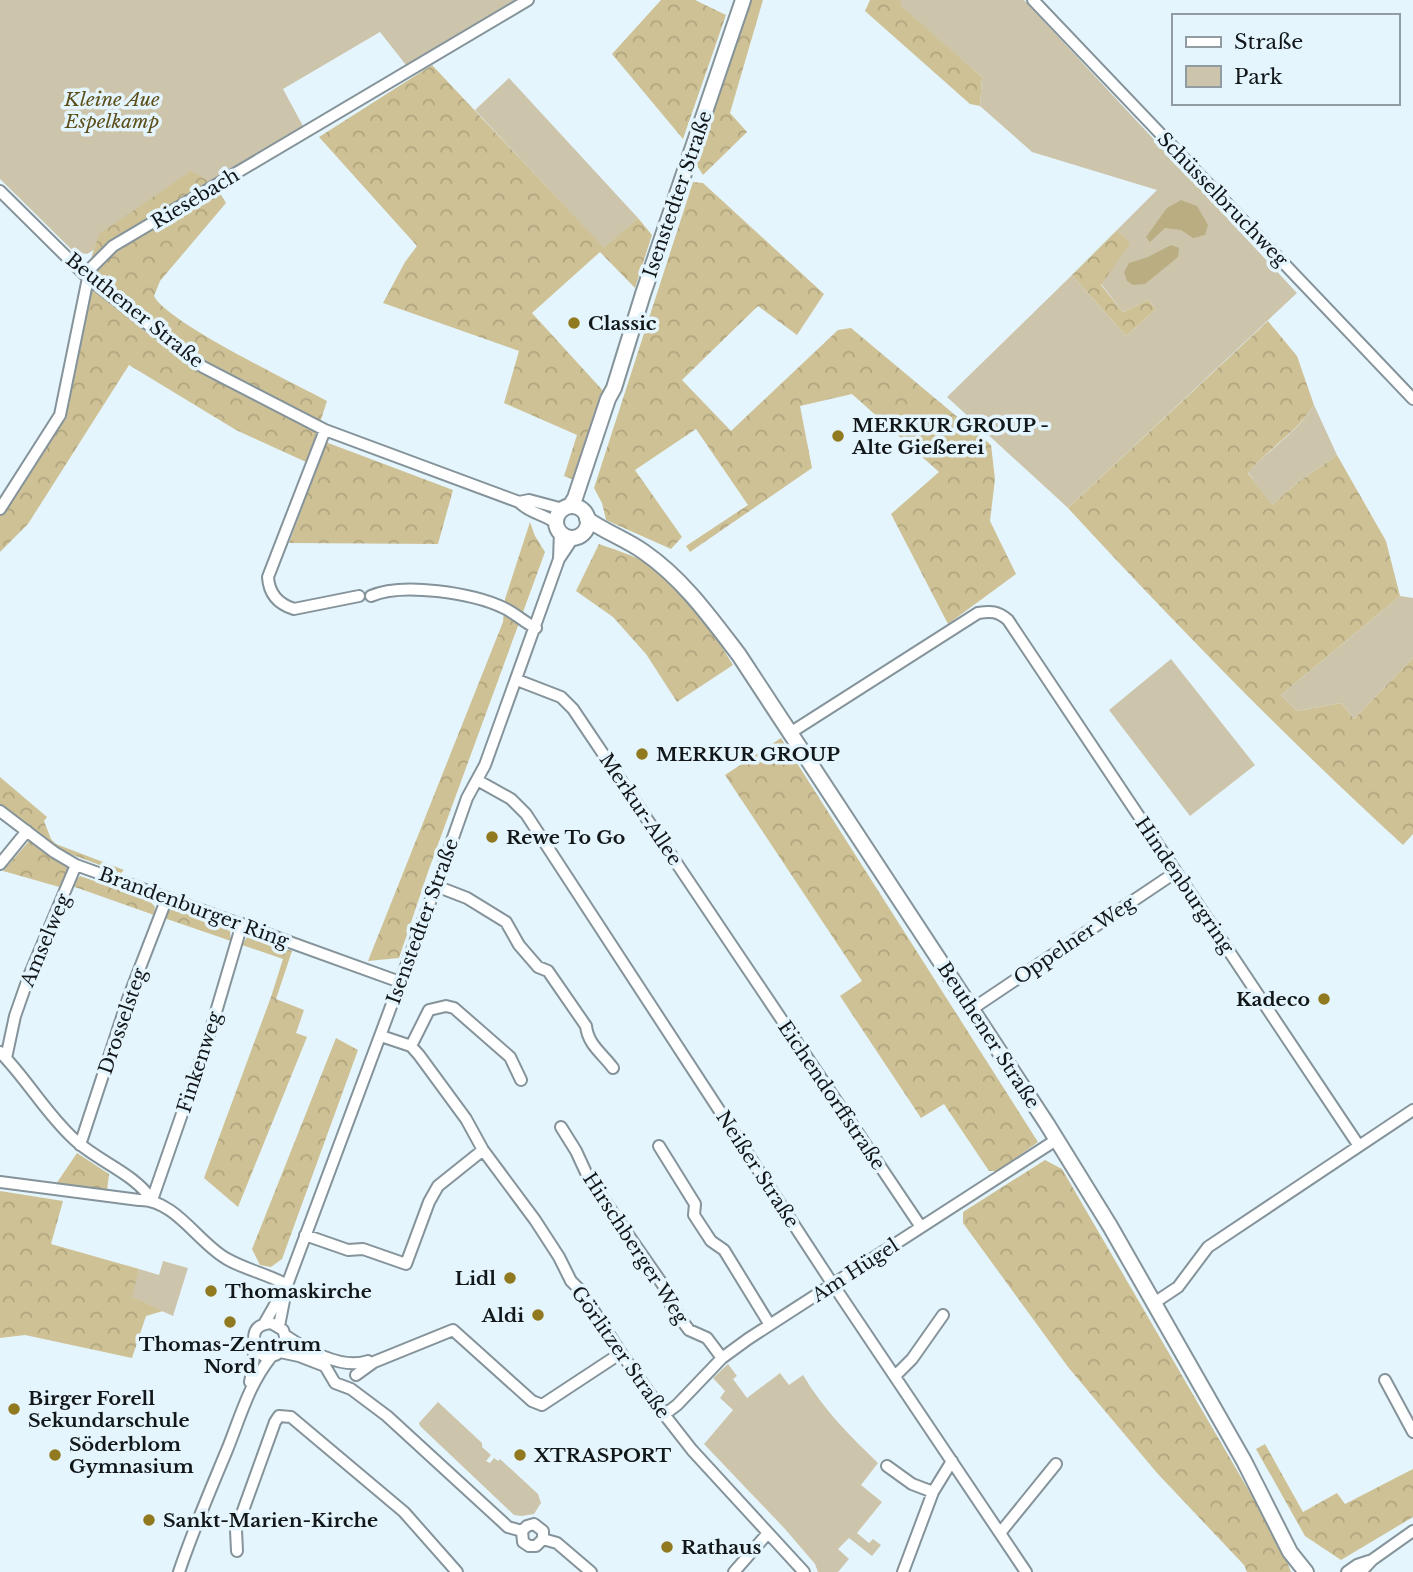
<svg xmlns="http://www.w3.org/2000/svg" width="1413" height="1572" viewBox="0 0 1413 1572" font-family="'Libre Baskerville',serif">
	<defs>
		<pattern id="forest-crowns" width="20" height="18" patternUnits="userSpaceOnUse" patternTransform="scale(1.75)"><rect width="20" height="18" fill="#cec195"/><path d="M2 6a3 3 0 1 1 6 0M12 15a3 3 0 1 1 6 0" fill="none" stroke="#b0a580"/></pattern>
	</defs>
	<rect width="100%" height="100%" fill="#e5f5fd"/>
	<!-- green -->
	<path fill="#cdc5ab" d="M0 0H515L406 65 380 32 283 89 303 126 87 254 74 252 0 179Z
		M900 0H1024L1297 293 1068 508 947 397 1072 275 1126 336 1156 309 1148 300 1123 312 1101 284 1129 243 1117 230 1157 190 1032 152 980 106 982 77 900 6Z
		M509 78 638 218 604 249 475 110Z
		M1314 405 1337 455 1298 482 1271 506 1248 472C1269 449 1298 432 1314 405Z
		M1400 596 1413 598V658L1354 719 1341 703 1297 711 1281 695Z
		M1171 659 1255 765 1190 816 1109 710Z
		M163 1261 188 1268 173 1316 131 1297 139 1269 159 1275Z
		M728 1364 737 1376 733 1379 747 1398 780 1373 789 1385 803 1375C823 1409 850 1436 878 1463L861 1485 882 1502 857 1533 869 1543 873 1539 881 1545 872 1556 849 1538 838 1549 849 1559 838 1572H818L815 1564 785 1529 704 1444 733 1410 720 1398 725 1391 713 1378Z
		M438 1402 482 1443V1447L491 1455 486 1461 490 1463 494 1458 498 1461 500 1459 538 1494 541 1503 534 1514 522 1516 514 1515 420 1426 419 1423Z"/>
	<!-- forest -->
	<path fill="url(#forest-crowns)" d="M661 0H695L726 15 683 139 612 54Z
		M749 0H763L730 113 747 132 703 175 696 164Z
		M870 0H900L901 6 982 77 980 106 970 104 865 11Z
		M432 65 604 248 638 218 652 235 635 288 600 252 532 313 606 394 577 481 564 476 577 435 504 403 519 351 383 303 405 262 417 246 319 137Z
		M191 171 214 184 226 203 160 281 154 296C165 321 295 384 327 401L315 438 453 490 438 544 289 543 317 467 236 430 129 365 28 524 0 552V516L66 418 91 295 89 265 99 234Z
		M693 182 703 183 824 294 797 335 758 306 682 380 731 431 838 330 851 328 991 445 995 479 990 521 1016 574 948 624 891 514 939 472 852 394 800 406 812 468 690 552 686 546 748 505 696 429 635 470 682 537 671 549 606 520 602 503 594 488Z
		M1117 230 1130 243 1101 285 1123 312 1148 300 1156 309 1126 336 1072 275Z
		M1268 321 1297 356 1314 405C1297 433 1268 448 1248 473L1272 505 1298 482 1337 455 1386 541 1400 596 1281 695 1297 711 1341 703 1354 719 1413 658V834L1403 845C1286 738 1175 624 1068 508Z
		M530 522 535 536 545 552 429 869 399 958 368 961 503 622 505 599Z
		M599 544C619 551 642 558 659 571 691 595 713 632 733 665L677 702 646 654 613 617 576 591Z
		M781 738 1038 1142 998 1171H989L944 1104 921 1118 840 996 862 981 725 775Z
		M0 777 47 817 44 821 51 839 56 844 124 870 121 873 57 849 0 804Z
		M29 841 71 869 63 888 3 871Z
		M80 876 149 900 155 907 154 915 72 886Z
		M174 909 230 930 231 941 164 918 168 911Z
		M247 937 292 951 276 999 304 1010 296 1033 307 1037 238 1207 204 1178 271 997 283 959 242 945Z
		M336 1038 358 1050 282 1259 271 1267 260 1265 252 1249Z
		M77 1153 109 1174 107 1191 56 1184Z
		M1045 1160 1062 1169 1281 1546 1291 1572H1247L1244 1565 1157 1473 1068 1367 963 1223V1212Z
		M0 1191 63 1201 51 1244 139 1269 132 1297 163 1311 146 1316 132 1358 25 1335 0 1338Z
		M1265 1444 1303 1512 1337 1493 1345 1504 1413 1469V1517L1341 1560 1305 1536 1256 1449Z"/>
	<!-- water -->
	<path fill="#baad82" d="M1181 200 1197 206 1208 225 1205 235 1193 238 1181 230 1165 228 1150 242 1146 237 1167 208Z
		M1171 245 1179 248 1178 257 1145 284 1133 285 1127 281 1124 272 1129 263 1148 257Z"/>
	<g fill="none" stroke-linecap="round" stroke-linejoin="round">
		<!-- minor casing -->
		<g stroke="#85939a" stroke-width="14">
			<path id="minor" d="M1033 0 1413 399
				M0 191 88 278 203 367 325 430 519 502C529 513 544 514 556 523
				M325 430 268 577C269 594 278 604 294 609L359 596
				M519 502 529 500 563 509
				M0 509 60 415 88 278 92 267 113 246 528 0
				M559 559 560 532
				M371 596C402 582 473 593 504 608 515 613 525 623 536 628
				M517 680 561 697 573 709 921 1227
				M790 733 978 613C991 611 998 611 1008 620L1359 1146
				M477 780 511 799 526 814 828 1277 1026 1572
				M0 811 54 852 76 865 400 982
				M0 864 27 831
				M436 886 467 898 506 922 519 945 538 967 548 971 586 1026C588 1045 603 1054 613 1068
				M972 1009 1176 872
				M381 1036 411 1046 419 1055 466 1119 483 1150 535 1220 559 1257 571 1281 581 1291 621 1353 667 1418 692 1450 804 1572
				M411 1046 429 1010 446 1006 454 1008 510 1057 521 1080
				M0 1052C27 1079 46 1114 75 1140 99 1162 134 1173 152 1200
				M6 1058 15 1016 29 976 76 865
				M561 1127 576 1151 588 1177 672 1298 671 1306 689 1330 707 1338 722 1358
				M80 1145 129 996 167 898
				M659 1146 695 1204 694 1215 711 1241 724 1250 770 1325
				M0 1182 139 1200C175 1199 198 1243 227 1259 246 1270 268 1274 287 1285
				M152 1200 208 1039 242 924
				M305 1235 348 1250 363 1249 406 1264 429 1202 438 1186 483 1150
				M1154 1303 1178 1287 1208 1247 1413 1110
				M264 1324 280 1296
				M279 1326 287 1285 436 886 467 798 485 765 559 559 573 538
				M286 1336C307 1350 342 1370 368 1361
				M280 1352 299 1356 325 1366 335 1383 351 1389 387 1416 508 1527 522 1531
				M356 1375 374 1362 453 1330 532 1401 542 1405 621 1353
				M895 1376 912 1359 943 1315
				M1385 1380 1413 1432
				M250 1382C252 1372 254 1363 254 1353 254 1338 250 1325 271 1323L283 1330C290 1346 280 1358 264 1356L254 1348
				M665 1414 677 1405 722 1358 748 1339 1056 1140
				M887 1466 912 1484 933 1492
				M522 1531 523 1542 529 1546H536L543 1539
				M522 1531 527 1526 534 1524 543 1531V1539
				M1000 1533 1056 1464
				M543 1539 557 1543 591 1572
				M237 1551 236 1530 275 1422 279 1416 291 1417 404 1512 457 1572
				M179 1572C193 1530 210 1491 227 1450 240 1418 249 1384 271 1357
				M734 1572 768 1533
				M903 1572 933 1492 952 1461
				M1347 1572 1357 1565 1369 1561
				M1361 1572 1372 1560 1413 1531"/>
		</g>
		<!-- major casing -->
		<g stroke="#85939a" stroke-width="18">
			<path id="major" d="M570 506 575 498 608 399 614 388 643 294 743 0
				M556 522a16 16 0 1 1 32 0a16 16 0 1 1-32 0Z
				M587 519C605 532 626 539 644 552 683 579 710 617 739 655L1047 1124 1110 1226 1244 1461 1290 1552 1306 1572"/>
		</g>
		<!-- minor -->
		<use href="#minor" stroke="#fff" stroke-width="10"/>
		<!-- major -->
		<use href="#major" stroke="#fff" stroke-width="14"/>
	</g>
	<!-- markers -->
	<g fill="#90791f" stroke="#e5f5fd" stroke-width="2.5">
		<circle cx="574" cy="323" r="7"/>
		<circle cx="838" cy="436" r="7"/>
		<circle cx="642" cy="754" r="7"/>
		<circle cx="492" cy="837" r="7"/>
		<circle cx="1324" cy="999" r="7"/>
		<circle cx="510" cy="1278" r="7"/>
		<circle cx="211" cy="1291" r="7"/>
		<circle cx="538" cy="1315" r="7"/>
		<circle cx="230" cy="1322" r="7"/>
		<circle cx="14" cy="1409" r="7"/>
		<circle cx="55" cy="1455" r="7"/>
		<circle cx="520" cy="1455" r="7"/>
		<circle cx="149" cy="1520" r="7"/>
		<circle cx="667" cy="1547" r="7"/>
	</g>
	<g text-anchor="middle" stroke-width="7" stroke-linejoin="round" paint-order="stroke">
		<!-- park labels -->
		<g font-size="19" font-style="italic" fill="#5c4e1a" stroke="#e5f5fd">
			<text x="112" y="106">Kleine Aue<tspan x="112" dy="22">Espelkamp</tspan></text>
		</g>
		<!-- street labels -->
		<g font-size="19" fill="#12171a" stroke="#e5f5fd">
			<text transform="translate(677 194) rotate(-71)" y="7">Isenstedter Straße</text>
			<text transform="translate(195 198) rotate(-31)" y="7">Riesebach</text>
			<text transform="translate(1223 199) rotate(46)" y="7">Schüsselbruchweg</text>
			<text transform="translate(135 310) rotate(39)" y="7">Beuthener Straße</text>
			<text transform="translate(641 809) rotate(56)" y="7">Merkur-Allee</text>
			<text transform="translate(1185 885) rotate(56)" y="7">Hindenburgring</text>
			<text transform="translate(194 907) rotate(20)" y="7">Brandenburger Ring</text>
			<text transform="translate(422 921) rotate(-70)" y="7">Isenstedter Straße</text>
			<text transform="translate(45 940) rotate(-67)" y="7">Amselweg</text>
			<text transform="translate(1074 940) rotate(-34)" y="7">Oppelner Weg</text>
			<text transform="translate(122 1021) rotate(-71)" y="7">Drosselsteg</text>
			<text transform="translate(989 1035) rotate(57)" y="7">Beuthener Straße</text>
			<text transform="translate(199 1062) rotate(-72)" y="7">Finkenweg</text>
			<text transform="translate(832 1095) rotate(56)" y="7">Eichendorffstraße</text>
			<text transform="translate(758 1169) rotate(57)" y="7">Neißer Straße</text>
			<text transform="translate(636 1248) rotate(57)" y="7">Hirschberger Weg</text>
			<text transform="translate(855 1270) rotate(-33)" y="7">Am Hügel</text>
			<text transform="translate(621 1352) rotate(55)" y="7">Görlitzer Straße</text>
		</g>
		<!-- poi labels -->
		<g font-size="19" font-weight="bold" fill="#12171a" stroke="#e5f5fd" text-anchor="start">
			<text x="588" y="330">Classic</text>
			<text x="852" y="432">MERKUR GROUP -<tspan x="852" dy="22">Alte Gießerei</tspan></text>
			<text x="656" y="761">MERKUR GROUP</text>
			<text x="506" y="844">Rewe To Go</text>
			<text x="1310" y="1006" text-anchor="end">Kadeco</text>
			<text x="496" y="1285" text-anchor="end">Lidl</text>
			<text x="225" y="1298">Thomaskirche</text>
			<text x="524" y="1322" text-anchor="end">Aldi</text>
			<text x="230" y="1351" text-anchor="middle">Thomas-Zentrum<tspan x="230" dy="22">Nord</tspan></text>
			<text x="28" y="1405">Birger Forell<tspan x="28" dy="22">Sekundarschule</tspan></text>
			<text x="69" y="1451">Söderblom<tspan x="69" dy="22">Gymnasium</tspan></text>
			<text x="534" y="1462">XTRASPORT</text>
			<text x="163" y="1527">Sankt-Marien-Kirche</text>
			<text x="681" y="1554">Rathaus</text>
		</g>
	</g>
	<!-- legend -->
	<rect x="1172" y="14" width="228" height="91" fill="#e5f5fd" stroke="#919ca2" stroke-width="2"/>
	<rect x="1186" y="37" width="35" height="10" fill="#ffffff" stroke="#919ca2" stroke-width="2"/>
	<text x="1234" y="49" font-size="21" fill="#12171a">Straße</text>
	<rect x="1186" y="66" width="35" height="21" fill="#cdc5ab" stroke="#919ca2" stroke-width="2"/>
	<text x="1234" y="84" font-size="21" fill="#12171a">Park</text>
</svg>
